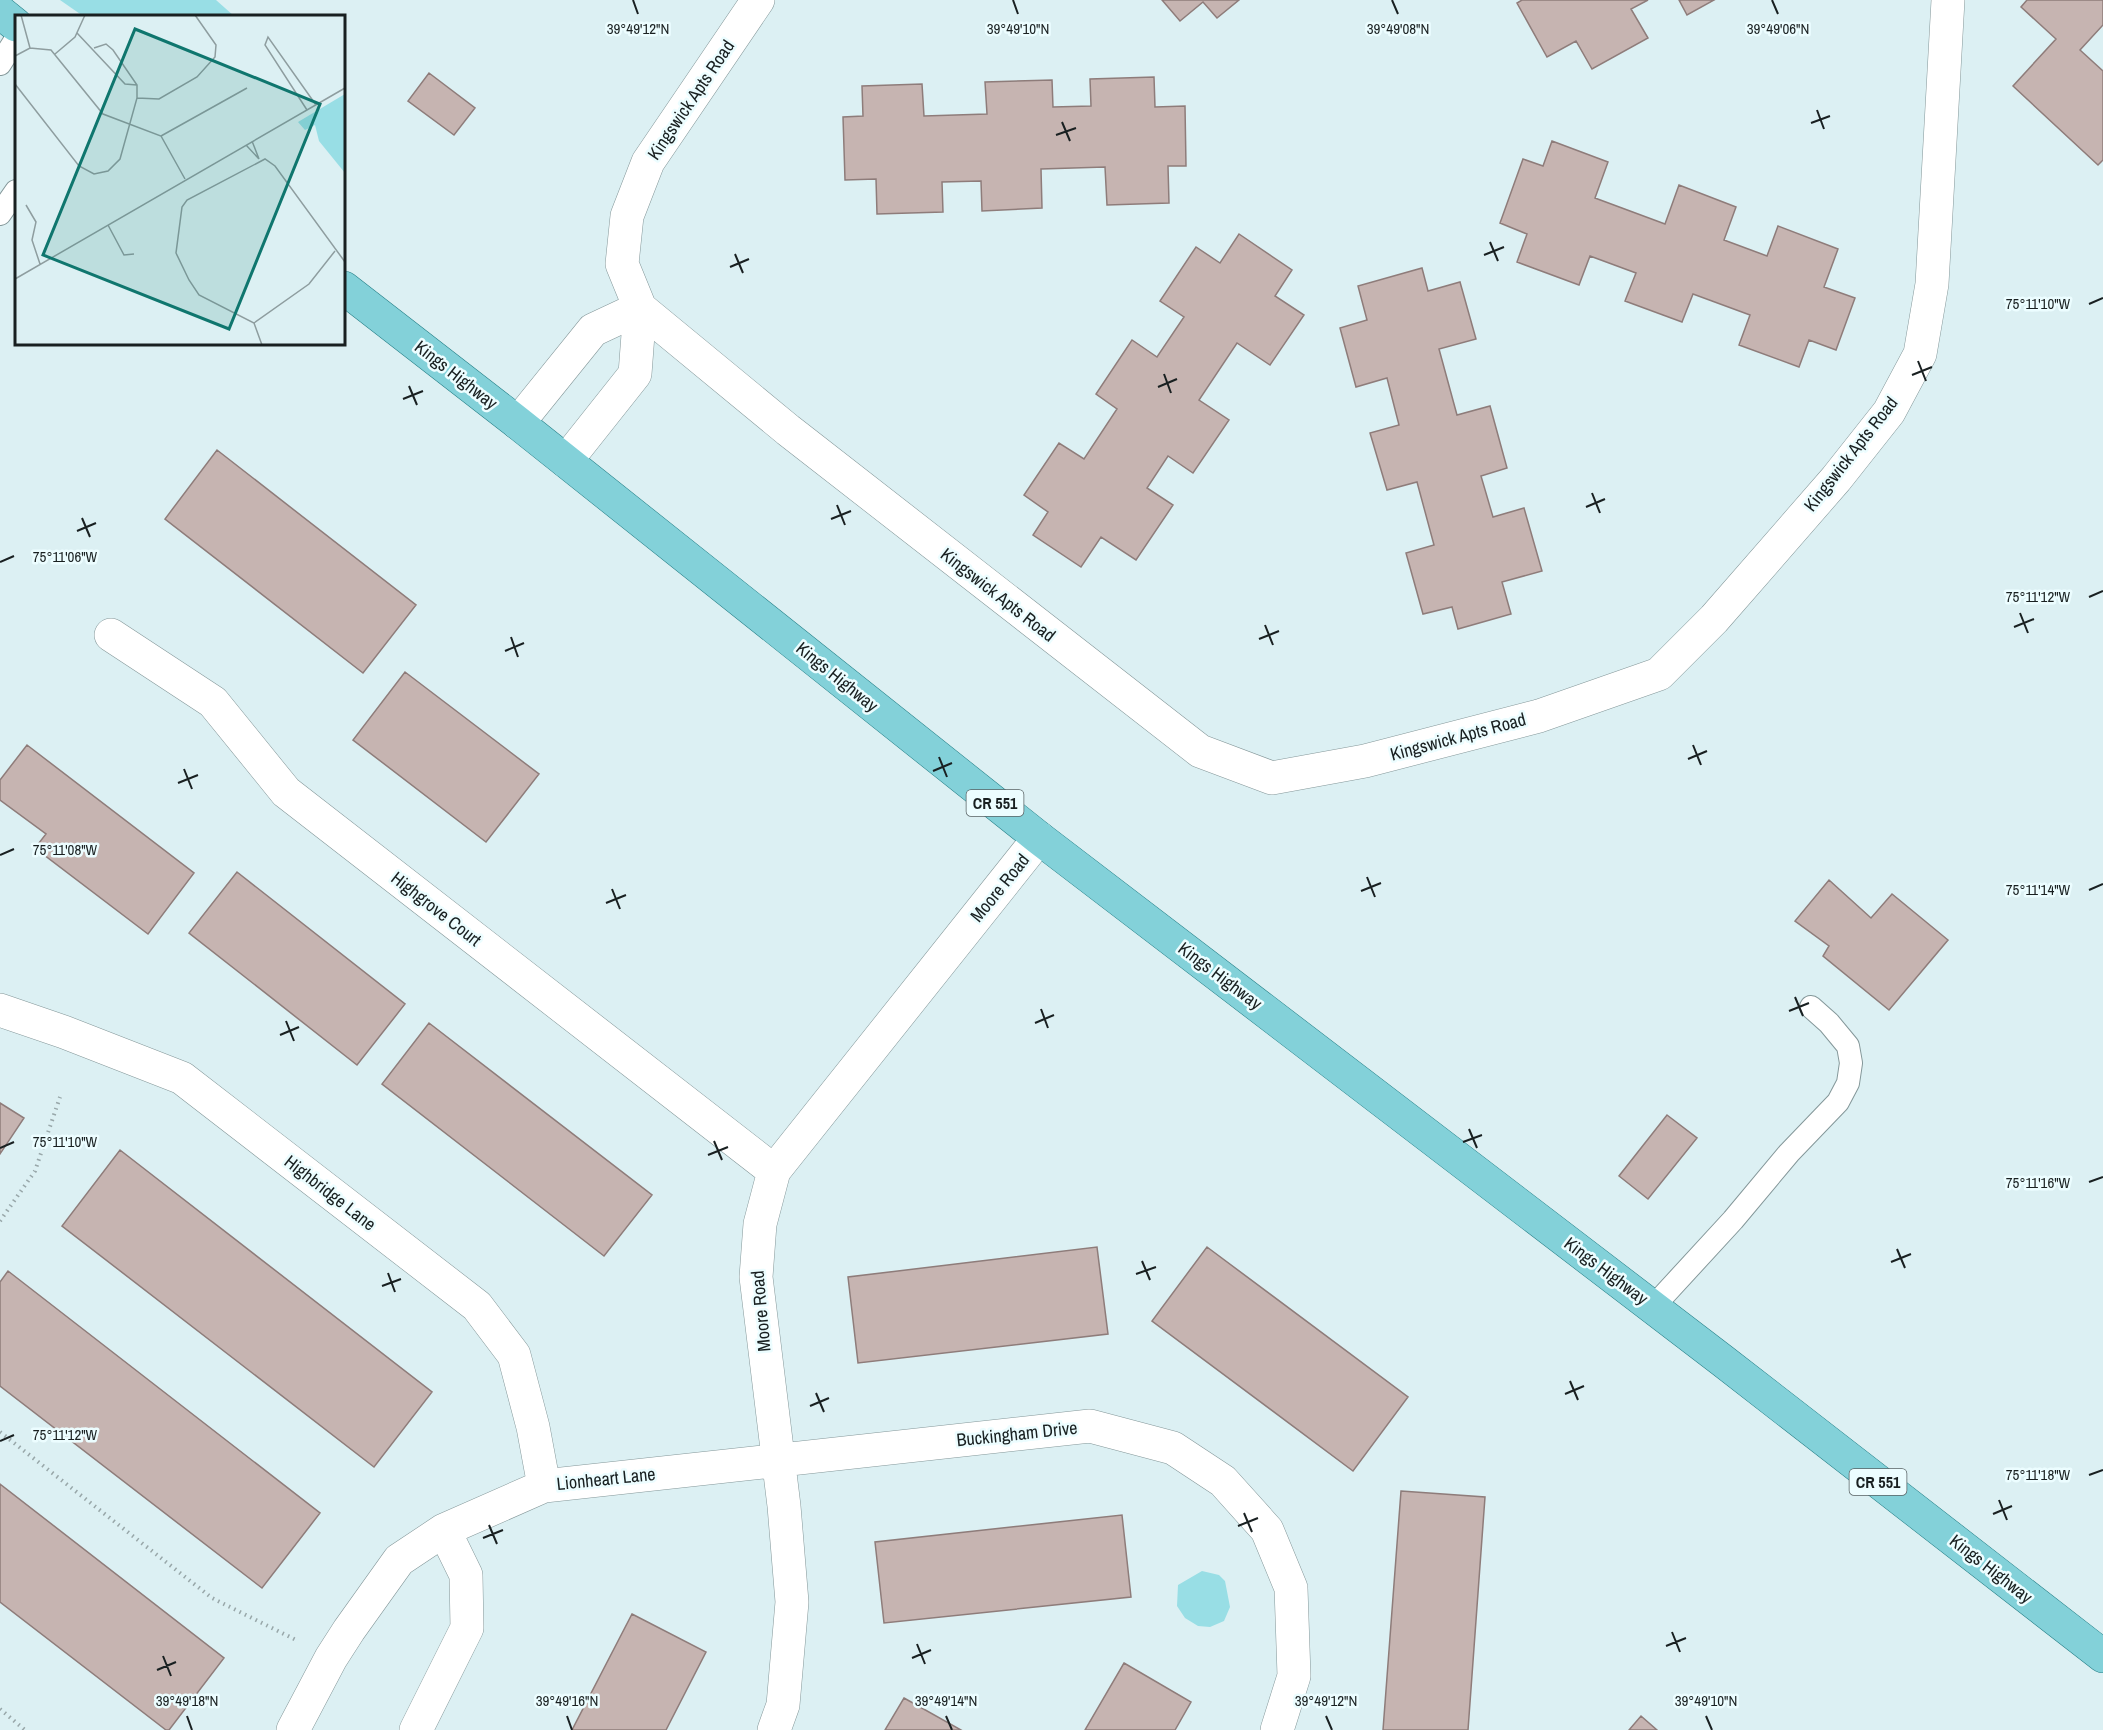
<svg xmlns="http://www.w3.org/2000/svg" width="2103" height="1730" viewBox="0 0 2103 1730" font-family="'Archivo Narrow',sans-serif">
	<rect width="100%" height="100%" fill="#dcf0f3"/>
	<!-- green -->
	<path fill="#98dee5" d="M60 0H216L234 16H83Z
		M1202 1571 1219 1575 1225 1581 1230 1607 1224 1621 1210 1627 1198 1626 1185 1618 1177 1606 1178 1585Z"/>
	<!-- building -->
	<path fill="#c6b4b1" stroke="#8e7c7a" stroke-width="1.5" d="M1162 0H1239L1217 18 1203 2 1180 21Z
		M1522 0H1648L1631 9 1648 38 1592 69 1576 41 1547 57 1517 3Z
		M1679 0H1714L1687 15Z
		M2027 0H2103V25L2080 50 2103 71V160L2098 165 2013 86 2056 39 2021 7Z
		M429 73 475 108 454 135 408 101Z
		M1154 77 1155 107 1185 106 1186 166H1168L1169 203 1107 205 1105 167 1041 169 1042 208 982 211 981 181 942 182 943 212 877 214 876 179 845 180 843 117 863 116 862 86 922 84 924 116 987 114 985 82 1052 80 1053 107 1091 106 1090 79Z
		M1552 141 1608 162 1595 198 1665 224 1679 185 1736 207 1724 240 1767 256 1778 226 1838 249 1824 287 1855 298 1836 350 1809 340 1799 367 1739 345 1750 315 1693 294 1682 322 1625 301 1636 273 1590 256 1579 285 1517 262 1527 234 1500 223 1523 159 1543 166Z
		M1239 234 1292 270 1275 296 1304 315 1270 365 1237 343 1199 400 1229 420 1193 473 1168 456 1147 488 1173 505 1136 560 1101 537 1081 567 1033 535 1048 512 1024 495 1059 443 1084 459 1117 409 1096 394 1132 340 1157 357 1184 317 1160 301 1196 247 1220 263Z
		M1422 268 1428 291 1460 282 1476 339 1439 349 1457 415 1490 406 1507 468 1481 476 1493 517 1524 508 1542 571 1502 582 1511 614 1458 629 1452 607 1423 614 1406 553 1434 545 1417 482 1387 490 1370 433 1399 425 1387 378 1356 387 1340 328 1367 320 1358 286Z
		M217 450 416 605 363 673 165 519Z
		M405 672 539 774 486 842 353 740Z
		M27 745 194 873 148 934 35 848 46 834 0 800V780Z
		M237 872 405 1004 357 1065 189 933Z
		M1829 880 1871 918 1892 894 1948 940 1889 1010 1823 956 1829 946 1795 921Z
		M429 1023 652 1195 604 1256 382 1084Z
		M0 1103 24 1118 0 1154Z
		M1667 1115 1697 1138 1648 1199 1619 1176Z
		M120 1150 432 1392 374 1467 62 1226Z
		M1097 1247 1108 1334 858 1363 848 1277Z
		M1207 1247 1408 1397 1353 1471 1152 1321Z
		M8 1271 320 1513 262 1588 0 1386V1282Z
		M0 1484 224 1658 169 1730H166L0 1602Z
		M1401 1491 1485 1497 1468 1730H1383Z
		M1122 1515 1131 1597 884 1623 875 1542Z
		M632 1614 706 1652 666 1730H572Z
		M1124 1663 1191 1702 1175 1730H1085Z
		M904 1698 961 1730H885Z
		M1641 1716 1657 1730H1629Z"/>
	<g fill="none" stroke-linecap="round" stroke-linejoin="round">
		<!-- lane casing -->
		<g stroke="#849799" stroke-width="24">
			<path id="lane" d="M0 64 16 39
				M0 214 16 191
				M1653 1307 1733 1220 1789 1153 1838 1102 1848 1083 1851 1063 1848 1046 1829 1023 1811 1007"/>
		</g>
		<!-- street casing -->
		<g stroke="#849799" stroke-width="34">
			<path id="street" d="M758 0 648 162 627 216 622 264 640 308 788 430 1200 751 1272 778 1365 761 1539 716 1659 674 1714 619 1836 479 1889 412 1920 354 1932 284 1948 0
				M518 423 593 330 640 308 635 374 566 461
				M111 635 213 702 286 792 774 1171
				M0 1010 64 1032 182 1078 477 1306 514 1355 533 1427 544 1486
				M293 1730 331 1658 349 1630 399 1560 444 1530 544 1486 1090 1426 1173 1448 1223 1481 1267 1530 1291 1588 1294 1676 1277 1730
				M416 1730 467 1628 466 1575 444 1530
				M774 1730 783 1705 792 1602 784 1506 756 1277 760 1224 774 1171 1039 838"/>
		</g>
		<!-- primary casing -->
		<g stroke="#288088" stroke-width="34">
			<path id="primary" d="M0 12 16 25
				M344 288 518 423 1039 838 1723 1361 2103 1656"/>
		</g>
		<!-- path -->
		<path stroke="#98a7a9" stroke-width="4" stroke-dasharray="1.5 4.5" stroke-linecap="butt" d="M0 1221 35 1171 60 1097
			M0 1432 212 1598 298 1641
			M0 1709 25 1730"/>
		<!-- lane -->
		<use href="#lane" stroke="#fff" stroke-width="22"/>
		<!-- street -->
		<use href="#street" stroke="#fff" stroke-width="33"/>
		<!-- primary -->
		<use href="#primary" stroke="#83d1d9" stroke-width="33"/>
	</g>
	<!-- ticks -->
	<path fill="none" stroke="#192021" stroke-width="2" d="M633 0 638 14M1013 0 1018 14M1392 0 1398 14M1772 0 1778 14M1817 110 1824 129M1062 122 1070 141M1811 123 1830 116M1056 135 1076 128M1490 242 1498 261M735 254 743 273M1484 255 1504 247M730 267 749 259M2089 304 2103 298M1918 361 1926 381M1164 374 1171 393M1912 375 1932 367M409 386 417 405M1158 387 1177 379M403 399 423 391M1592 493 1600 513M837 505 845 525M1586 507 1605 499M82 518 90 537M831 519 851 511M77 531 96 523M0 562 14 556M2089 597 2103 591M2020 613 2028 633M1265 625 1273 645M2014 627 2034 619M511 637 518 657M1259 639 1279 631M505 651 524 643M1693 745 1701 765M939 757 947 777M1688 759 1707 751M184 769 192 789M933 771 952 763M178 783 198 775M0 855 14 849M1367 877 1375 897M612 889 620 909M2089 890 2103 884M1361 891 1381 883M606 903 626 895M1795 997 1803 1016M1041 1009 1048 1028M1789 1011 1809 1003M286 1021 294 1041M1035 1023 1054 1015M280 1035 299 1027M1469 1129 1477 1148M714 1141 722 1160M1463 1142 1482 1135M0 1148 14 1142M708 1155 728 1147M2089 1182 2103 1177M1897 1249 1905 1268M1142 1261 1150 1280M1891 1262 1911 1254M388 1273 395 1292M1136 1274 1156 1267M382 1286 401 1279M1570 1381 1578 1400M816 1393 824 1412M1565 1394 1584 1386M810 1406 829 1398M0 1441 14 1435M2089 1475 2103 1470M1999 1500 2007 1520M1244 1513 1252 1532M1993 1514 2012 1506M489 1525 497 1544M1238 1526 1258 1518M483 1538 503 1530M1672 1632 1680 1652M917 1644 925 1664M1666 1646 1686 1638M163 1656 171 1676M912 1658 931 1650M157 1670 176 1662M187 1716 192 1730M567 1716 572 1730M946 1716 952 1730M1326 1716 1332 1730M1706 1716 1712 1730"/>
	<g text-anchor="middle" stroke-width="5" stroke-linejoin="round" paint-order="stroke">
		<!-- shield labels -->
		<g fill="#ecfdff" stroke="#586264" stroke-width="1.5">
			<rect x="966.5" y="790" width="57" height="26" rx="4.5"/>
			<rect x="1849.5" y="1469" width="57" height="26" rx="4.5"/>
		</g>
		<g font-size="16" font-weight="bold" fill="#192021">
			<text x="995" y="809">CR 551</text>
			<text x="1878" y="1488">CR 551</text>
		</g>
		<!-- street labels -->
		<g font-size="18" fill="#192021" stroke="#ecfdff">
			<text transform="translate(691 100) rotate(-56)" y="6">Kingswick Apts Road</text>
			<text transform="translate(456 375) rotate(38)" y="6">Kings Highway</text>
			<text transform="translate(1851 454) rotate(-52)" y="6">Kingswick Apts Road</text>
			<text transform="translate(998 595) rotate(38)" y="6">Kingswick Apts Road</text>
			<text transform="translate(837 677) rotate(39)" y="6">Kings Highway</text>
			<text transform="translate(1458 737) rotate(-15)" y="6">Kingswick Apts Road</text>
			<text transform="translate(1000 888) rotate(-51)" y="6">Moore Road</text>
			<text transform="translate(436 909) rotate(38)" y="6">Highgrove Court</text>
			<text transform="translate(1220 976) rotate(37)" y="6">Kings Highway</text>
			<text transform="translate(330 1193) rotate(38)" y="6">Highbridge Lane</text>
			<text transform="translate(1606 1271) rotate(37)" y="6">Kings Highway</text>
			<text transform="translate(761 1311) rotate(-95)" y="6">Moore Road</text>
			<text transform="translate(1017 1434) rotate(-6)" y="6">Buckingham Drive</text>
			<text transform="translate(606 1479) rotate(-6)" y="6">Lionheart Lane</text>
			<text transform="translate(1991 1569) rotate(38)" y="6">Kings Highway</text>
		</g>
	</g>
	<!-- overview -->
	<g transform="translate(15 15)">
		<rect width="330" height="330" fill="#dcf0f3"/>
		<path d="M330 79V158L304 126 300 110 290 115 283 107Z" fill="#98dee5"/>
		<path fill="none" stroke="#8e9d9f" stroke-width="1.5" d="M6 0 15 33M62 18 110 69 122 70M40 39 60 22 70 0M0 41 15 33 36 35 88 99 146 121 170 164M0 69 64 151 79 159 93 156 105 144 122 83V70L98 35 91 29 79 33M122 83 144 84 182 62 200 42 201 30 180 0M292 95 250 30 253 22 301 90M146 121 232 73M237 126 244 144M231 130 244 144M11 190 21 207 17 225 25 249M93 210 109 240 119 239M0 264 330 73M239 308 294 269 320 236M247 330 239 308 184 280 174 265 161 238 167 192 172 185 250 144 260 151 330 247"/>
		<path fill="#0f766e" fill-opacity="0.15" stroke="#0f766e" stroke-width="3" d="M120 14 305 89 214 314 28 240Z"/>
		<rect width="330" height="330" fill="none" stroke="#192021" stroke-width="3"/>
	</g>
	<g font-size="15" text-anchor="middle" fill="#192021" stroke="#ecfdff" stroke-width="5" stroke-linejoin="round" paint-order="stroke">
		<text x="1018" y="34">39°49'10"N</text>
		<text x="1778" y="34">39°49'06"N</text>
		<text x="638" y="34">39°49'12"N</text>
		<text x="1398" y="34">39°49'08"N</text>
		<text x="2038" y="309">75°11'10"W</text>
		<text x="65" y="562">75°11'06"W</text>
		<text x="2038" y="602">75°11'12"W</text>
		<text x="65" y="855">75°11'08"W</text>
		<text x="2038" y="895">75°11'14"W</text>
		<text x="65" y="1147">75°11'10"W</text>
		<text x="2038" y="1188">75°11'16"W</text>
		<text x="65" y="1440">75°11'12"W</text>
		<text x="2038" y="1480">75°11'18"W</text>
		<text x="187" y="1706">39°49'18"N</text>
		<text x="567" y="1706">39°49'16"N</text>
		<text x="946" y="1706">39°49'14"N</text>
		<text x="1326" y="1706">39°49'12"N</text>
		<text x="1706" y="1706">39°49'10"N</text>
	</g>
</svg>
